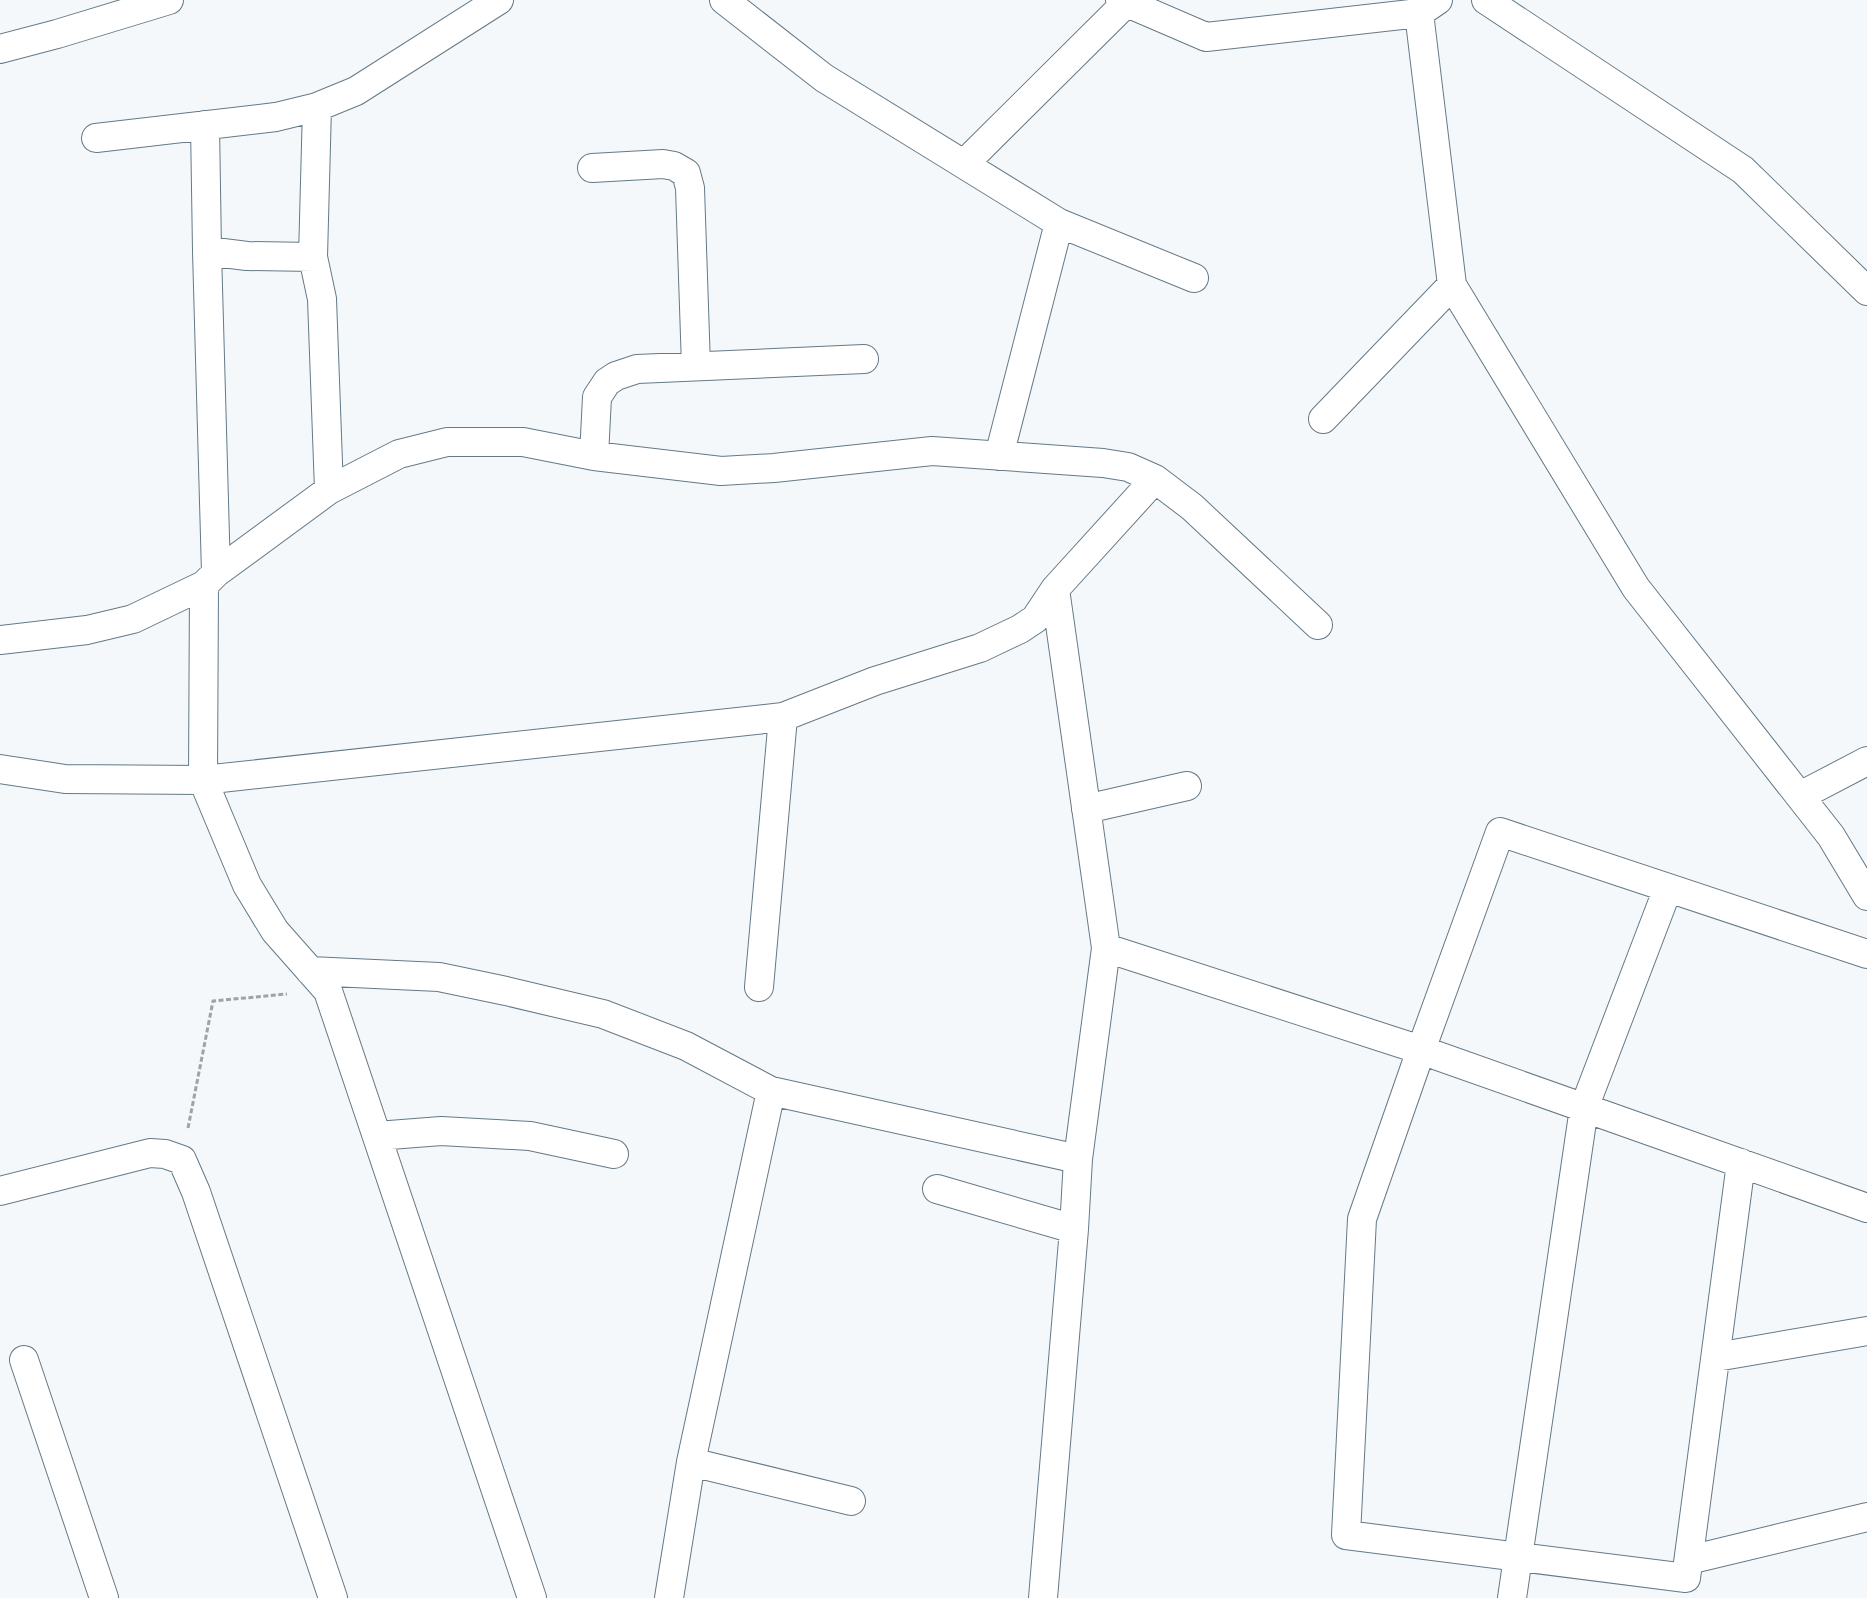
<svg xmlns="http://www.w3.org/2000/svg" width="1867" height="1598" viewBox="0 0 1867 1598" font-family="Jost,sans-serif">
	<rect width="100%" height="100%" fill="#f4f8fb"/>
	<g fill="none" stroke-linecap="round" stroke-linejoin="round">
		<!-- minor casing -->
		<g stroke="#647987" stroke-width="30">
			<path id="minor" d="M724 0 824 78 1059 223 1194 278
				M1120 0 1206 37 1419 13 1438 0
				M1486 0 1743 170 1867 291
				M1419 13 1452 285 1636 588 1831 836 1867 896
				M0 49 57 34 169 0
				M205 125 207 251 216 573 204 585 203 780 783 717 875 681 980 648 1020 629 1035 619 1055 589
				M96 138 276 117 317 107 356 91 499 0
				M964 164 1126 3
				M592 168 663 164 674 166 686 173 690 188 696 366
				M207 251 247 256 313 257 322 299 329 490
				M313 257 317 107
				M1323 419 1452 285
				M594 456 597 397 607 382 616 376 637 369 864 359
				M999 456 1059 223
				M1155 479 1192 507 1318 625
				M216 573 329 490 399 454 447 442H523L594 456 721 471 774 468 932 451 1103 463 1128 467 1155 479 1055 589 1106 948 1078 1159 1074 1229 1043 1598
				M0 640 87 630 133 619 204 585
				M0 769 65 779 203 780 247 885 275 931 328 991 532 1598
				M1800 796 1867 761
				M1086 809 1187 786
				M1106 948 1421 1050 1867 1208
				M310 971 439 977 506 991 603 1014 686 1046 771 1091 1078 1159
				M759 987 783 717
				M377 1136 441 1131 530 1136 614 1154
				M1741 1163 1686 1578 1346 1535 1362 1219 1421 1050 1500 832 1867 954
				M937 1189 1074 1229
				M0 1191 150 1153 165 1154 182 1160 196 1192 333 1598
				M1716 1357 1867 1331
				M24 1360 104 1598
				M691 1462 851 1501
				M1689 1560 1867 1517
				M669 1598 691 1462 771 1091
				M1512 1598 1584 1108 1668 888"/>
		</g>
		<!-- path -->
		<path stroke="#9da3a7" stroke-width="3" stroke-dasharray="5 2.5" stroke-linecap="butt" d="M188 1128 213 1001 287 994"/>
		<!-- minor -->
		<use href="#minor" stroke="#fff" stroke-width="28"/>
	</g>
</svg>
